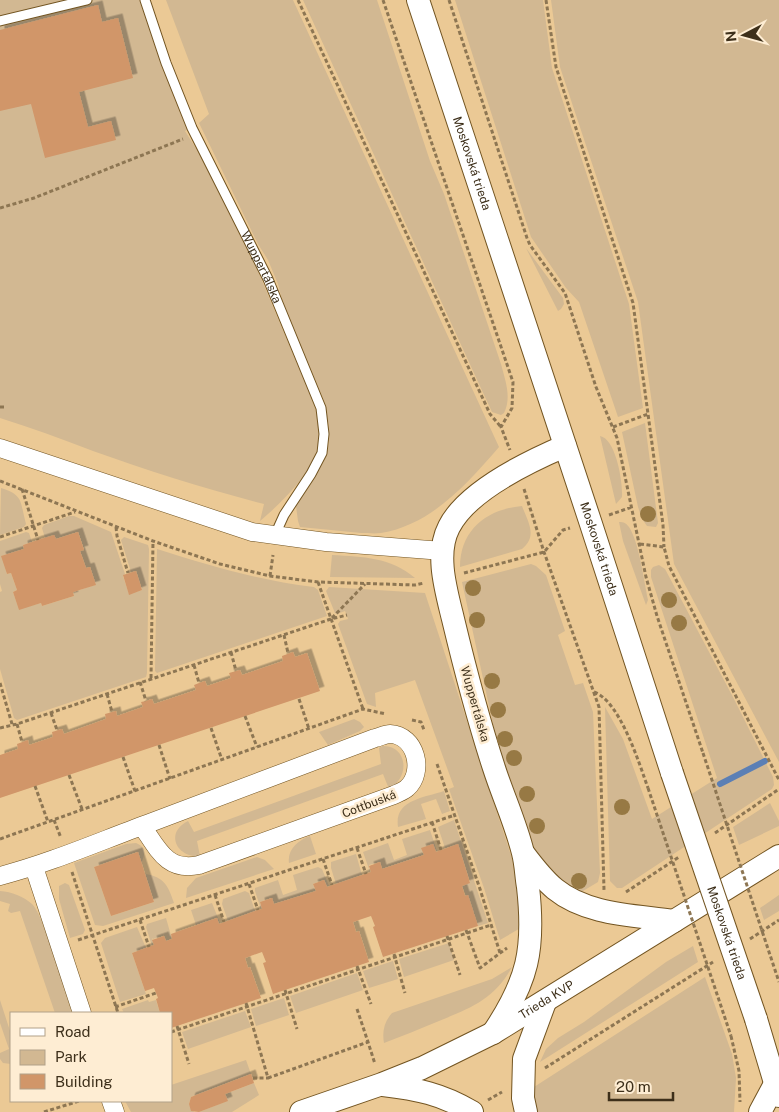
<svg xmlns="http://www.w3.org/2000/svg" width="779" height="1112" viewBox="0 0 779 1112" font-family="'Public Sans',sans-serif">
	<defs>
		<filter id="shadow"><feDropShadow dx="4.5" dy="-4.5" stdDeviation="0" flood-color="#0004"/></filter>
	</defs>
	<rect width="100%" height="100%" fill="#ebc995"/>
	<!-- green -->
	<path fill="#d2b892" d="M0 0H146L192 128 185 131 199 153 247 245 315 406C318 420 321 435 318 449 313 472 279 505 260 521L264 504C206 489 149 471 93 451 62 439 32 428 0 418Z
		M166 0H293L499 447C467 484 431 525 381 533 374 534 368 533 361 533 341 531 321 529 300 527L298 521 296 506 325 458 329 443V426L324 401 283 304 278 284 268 260 258 244 199 123 209 114Z
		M303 0H377L430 161 444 194 501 364C505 380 512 397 504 413L501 415 492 412 479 384Z
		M455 0H543L552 68 629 304 643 408 618 417 579 302 566 288 531 237Z
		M551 0H779V762L674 564 638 302 560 67Z
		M526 248 563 298 564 304 561 309 558 311Z
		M645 423 658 523 656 527 647 526 642 519 638 507 622 432Z
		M600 436C616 439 623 482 622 497L616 504Z
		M1 488C24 495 20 502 26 524L24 527 0 535Z
		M522 506C528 522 538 536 522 549L460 567C460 530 487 509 522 506Z
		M69 516H74L111 532 125 574 123 576 129 594 142 590 136 571 131 572 121 540 124 537 148 545 149 549 147 673 146 677 17 720 14 718 0 669V592L2 591 0 584V541L26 532 29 533 32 542 23 545 24 549 2 556 7 574 11 573 17 590 13 592 19 609 41 603 42 606 74 596 73 592 95 585 90 567 86 568 80 551 84 549 78 532 56 539 45 538 42 528 44 525Z
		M619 522C624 522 626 523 629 527 639 542 644 581 648 600L646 605 623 541Z
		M157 549C211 566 257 580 314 587L318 590 327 616 157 673 155 671Z
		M332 555C364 557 390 557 415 578L330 577Z
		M531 564 536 566 546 575 565 631 558 635 575 685 583 683 593 712 600 873 598 882 578 894 567 887 536 854 496 738 462 582Z
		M659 565 665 569 734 699 773 777 774 785 772 789 622 888H617L610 881 605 707 623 739 652 819 717 778 651 577V570L653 567Z
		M329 587 425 593 523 892 524 926 500 940 484 888 449 789 454 787 415 680 375 693 376 707 367 704 338 624 340 621 348 619 345 611 337 614 335 613 326 591Z
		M354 719 360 722 364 727 360 731 328 745 319 732Z
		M382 746C406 744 412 776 389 789L383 774 197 841 200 856C177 858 164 833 188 821L194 832 381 764 379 748Z
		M444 791 450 811 442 814 436 799 421 804 426 819 398 827C394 800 423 798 444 791Z
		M770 803 779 821V826L739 845 733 827Z
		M454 820 488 923 478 926 462 886 470 882 458 845 445 848 438 827Z
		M430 830 437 851 422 848 424 855 382 869 380 862 369 865 370 872 363 852 388 843 394 860 407 855 402 839Z
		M310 836 316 854 289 863C287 850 298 840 310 836Z
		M136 843C147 847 145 855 141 864L137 852 94 867 111 916 154 902 145 874C164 877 168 885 174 903L103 926 95 925 74 863 126 844Z
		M356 854 362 875 336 884 331 868V862Z
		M257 857 265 860 274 869 186 898 187 888 196 878Z
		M318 867 322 869 329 886 327 887 324 880 313 884 316 891 274 904 271 898 260 902 262 909H261L255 891V888L278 880 283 895 297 890 293 875Z
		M65 883 69 885 85 930 83 934 70 938 59 899V886Z
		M0 891C12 892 23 896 32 904 44 915 66 993 72 1013H55L20 911 11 913 8 911 10 904 0 901Z
		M245 891 249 893 255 911 228 921 222 904 223 899Z
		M779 895V911L764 920 760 908Z
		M212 903 220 923 219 924 216 917V918L206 922 205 920V922L196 925 191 910Z
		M166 918 172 939 166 941 163 934V936L153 939 152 938 154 945 152 946 146 927 147 924Z
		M137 927 146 948 132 953 146 994 120 1002 101 943 105 938Z
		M449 943 454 960 404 977 399 959Z
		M693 946 698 962 540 1062 546 1049 558 1038 584 1022 666 962Z
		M393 961 398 979 369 988 363 971Z
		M512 967C495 999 471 1008 439 1021 420 1029 402 1036 384 1043 382 1032 384 1022 392 1013L492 979Z
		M357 973 363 990 296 1013 290 996Z
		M705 977 732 1054 736 1078 734 1112H537L534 1104V1087Z
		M284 998 289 1015 256 1026 251 1009Z
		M0 1000 11 1034V1064L3 1063 0 1059V1053L9 1049 0 1023Z
		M148 1000 149 1002 156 1000 160 1013H124L122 1009Z
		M245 1011 251 1027 188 1049 182 1032Z
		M246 1060 251 1074 191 1097 189 1104 194 1112H131L125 1101H171V1085Z
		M254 1083 259 1095 232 1112H199L227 1101 225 1094Z"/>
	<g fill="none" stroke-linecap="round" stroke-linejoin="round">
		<!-- stream -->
		<path stroke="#5b7fb5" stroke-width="6" d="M720 784 765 761"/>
	</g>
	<!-- building -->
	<path fill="#d19669" filter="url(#shadow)" d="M98 5 102 22 118 18 133 78 79 92 88 127 111 121 116 140 45 158 31 104 0 111V30Z
		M78 532 84 550 80 551 86 568 90 567 96 585 73 592 74 596 42 606 41 603 19 610 13 592 17 590 11 573 7 574 1 556 24 549 23 545 38 540 54 535 56 539Z
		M136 571 142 590 129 595 123 575Z
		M293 652 295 657 307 653 320 691 0 798V755L18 749 17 744 28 740 29 745 53 737 52 732 62 729 64 734 106 719 105 714 116 711 117 716 143 707 141 702 146 701 152 699 154 704 196 690 194 685 199 683 205 681 207 686 231 678 229 673 240 670 242 675 283 661 282 656Z
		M433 844 436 852 458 844 470 883 462 886 465 896 468 895 478 926 383 957 373 927 375 926 371 916 353 922 356 932 359 931 369 962 273 994 263 963 266 962 262 952 245 958 248 968 250 967 261 998 171 1028V1013H160L156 999 158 998 154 988 145 991 132 953 154 945 152 940 164 936 166 941 172 939 171 934 217 918 219 924 258 910 262 909 260 902 272 898 274 904 316 891 313 884 324 880 327 887 371 872 369 866 380 862 382 869 424 855 421 848Z
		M138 852 154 902 111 916 94 867Z
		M251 1074 254 1083 225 1094 228 1101 199 1112 191 1111 189 1104 191 1097Z"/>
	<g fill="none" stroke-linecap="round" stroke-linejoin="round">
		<!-- service casing -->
		<g stroke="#725421" stroke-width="11">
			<g id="service">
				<path id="s1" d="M145 0 166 63 192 128 268 279 321 408 324 434 322 453 311 474 284 515 275 535"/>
				<path d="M0 21 87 0"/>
			</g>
		</g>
		<!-- minor casing -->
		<g stroke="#725421" stroke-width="19">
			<path id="minor" d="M0 448 252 532 326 542 443 551
				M34 867 82 1013
				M0 876C50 863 98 842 147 824 223 795 299 767 375 738 380 737 385 734 390 734 416 735 425 772 407 788 404 791 398 793 394 795L199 865C167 872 158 849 142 826
				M111 1101 115 1112"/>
		</g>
		<!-- tertiary casing -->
		<g stroke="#725421" stroke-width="24">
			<g id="tertiary">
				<path id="s2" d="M418 0 590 521 672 773"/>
				<path d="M524 854C533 866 543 879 555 889 587 915 634 915 674 921"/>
				<path d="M756 1019 779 1096"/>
				<path d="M493 1033C528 981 535 949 528 887 526 876 526 864 523 853 516 824 503 796 494 768 478 719 465 669 453 619 446 590 435 554 449 527 467 491 530 461 565 446"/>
				<path d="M383 1085C417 1089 442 1094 472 1112"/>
				<path id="s3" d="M301 1112 382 1084 422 1068 493 1033 779 856"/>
				<path d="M526 1112 523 1098 524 1059 545 1002"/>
				<path d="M760 1112 775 1084"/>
			</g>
		</g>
		<!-- path -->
		<path stroke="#8d7653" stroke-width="3" stroke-dasharray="4 2.5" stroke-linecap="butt" d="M298 0 490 414 501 427
			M383 0 513 382 512 408 501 427 510 450
			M449 0 527 238 530 245 565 293 596 387 617 438 646 577 657 616 703 753
			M546 0 556 67 633 303 663 525 664 547
			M0 208 34 198 183 139
			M0 407H4
			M613 427 648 414
			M0 481 153 541 220 564 270 576 318 582 415 585 424 583
			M22 489 38 540
			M524 489 544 552 599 707 604 890
			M609 515 632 507
			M116 527 117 536 128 573
			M0 537 75 512
			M640 544 664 547 669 566 779 780
			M464 573 544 552 563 530 570 528
			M270 576 273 555
			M318 582 363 709
			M332 618 365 584
			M284 635 288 653
			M231 652 236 671
			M194 665 199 683
			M151 678 153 541
			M140 682 146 701
			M0 683 12 724
			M594 692C620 701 639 763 648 788
			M107 694 112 712
			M299 699 309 729
			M51 713 57 730
			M245 716 257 747
			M412 720 421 722 424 730
			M17 724 22 742
			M0 728 17 724 331 619 347 615
			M211 728 222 760
			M159 745 170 779
			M123 757 135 791
			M437 764 480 889 500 953
			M69 775 82 809
			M35 786 48 822
			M54 820 61 838
			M432 822 441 850
			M715 833 779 789
			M0 839 363 709 386 714
			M357 848 366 874
			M323 859 332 885
			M72 872 118 1013
			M249 884 258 910
			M626 892 679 857
			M215 895 224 922
			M140 920 149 947
			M466 930 480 968 507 948
			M447 936 460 975
			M750 939 779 920
			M78 940 455 815
			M394 954 405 993
			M357 966 371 1004
			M285 990 297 1029
			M246 1003 268 1078 368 1042 375 1064
			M115 1007 156 993
			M357 1009 368 1042
			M177 1026 189 1064
			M171 1032 491 925
			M731 1036 739 1071 740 1102
			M545 1068 713 962
			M253 1078H268
			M488 1100 502 1092
			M44 1112 79 1101"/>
		<!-- service -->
		<use href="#service" stroke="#fff" stroke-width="9"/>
		<!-- minor -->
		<use href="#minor" stroke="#fff" stroke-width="18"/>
		<!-- tertiary -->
		<use href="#tertiary" stroke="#fff" stroke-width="22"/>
		<!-- tertiary-bridge casing -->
		<g stroke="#725421" stroke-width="24" stroke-linecap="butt">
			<g id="tertiary-bridge">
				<path id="s4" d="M672 773 756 1019"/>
			</g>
		</g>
		<!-- path-bridge -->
		<path stroke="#8d7653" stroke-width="3" stroke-dasharray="4 2.5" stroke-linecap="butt" d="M703 753 779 982
			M648 788 731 1036"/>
		<!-- tertiary-bridge -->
		<use href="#tertiary-bridge" stroke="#fff" stroke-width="22"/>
	</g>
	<!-- trees -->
	<g fill="#977944">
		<circle cx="648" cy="514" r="8"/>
		<circle cx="473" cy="588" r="8"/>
		<circle cx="669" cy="600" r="8"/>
		<circle cx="477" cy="620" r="8"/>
		<circle cx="679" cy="623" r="8"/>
		<circle cx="492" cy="681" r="8"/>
		<circle cx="498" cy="710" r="8"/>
		<circle cx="505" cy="739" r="8"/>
		<circle cx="514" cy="758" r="8"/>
		<circle cx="527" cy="794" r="8"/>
		<circle cx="622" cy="807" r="8"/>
		<circle cx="537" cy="826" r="8"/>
		<circle cx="579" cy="881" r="8"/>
	</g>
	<g text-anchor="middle" stroke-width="5" stroke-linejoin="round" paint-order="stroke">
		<!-- street labels -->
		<g font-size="12" fill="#3d2f1a" stroke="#feedd3">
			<text dy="4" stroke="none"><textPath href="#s2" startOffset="172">Moskovská trieda</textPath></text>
			<text dy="4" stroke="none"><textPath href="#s1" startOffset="292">Wuppertálska</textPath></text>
			<text dy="4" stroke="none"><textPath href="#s2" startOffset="578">Moskovská trieda</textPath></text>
			<text transform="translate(475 704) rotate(74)" y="4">Wuppertálska</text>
			<text transform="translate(369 804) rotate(-21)" y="4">Cottbuská</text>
			<text dy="4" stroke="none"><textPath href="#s4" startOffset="169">Moskovská trieda</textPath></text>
			<text dy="4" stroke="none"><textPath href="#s3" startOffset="271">Trieda KVP</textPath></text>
		</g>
	</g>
	<!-- legend -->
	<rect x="10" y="1012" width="162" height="90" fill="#feedd3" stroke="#b1a189"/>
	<rect x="20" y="1028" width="25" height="8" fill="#ffffff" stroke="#b1a189"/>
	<text x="55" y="1037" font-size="15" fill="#3d2f1a">Road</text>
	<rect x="20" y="1050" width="25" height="15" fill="#d2b892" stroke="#b1a189"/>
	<text x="55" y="1062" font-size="15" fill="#3d2f1a">Park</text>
	<rect x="20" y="1074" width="25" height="15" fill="#d19669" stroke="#b1a189"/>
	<text x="55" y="1087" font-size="15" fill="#3d2f1a">Building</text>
	<!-- north arrow -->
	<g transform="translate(744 35) rotate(264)" stroke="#feedd3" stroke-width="4" paint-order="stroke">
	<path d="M0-4L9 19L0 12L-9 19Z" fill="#3d2f1a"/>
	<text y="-8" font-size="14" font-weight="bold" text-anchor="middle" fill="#3d2f1a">N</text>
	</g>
	<!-- scale -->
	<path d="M609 1092v8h64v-8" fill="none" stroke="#3d2f1a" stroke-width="2.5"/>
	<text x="616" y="1092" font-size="15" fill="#3d2f1a" stroke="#feedd3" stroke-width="4" paint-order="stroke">20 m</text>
</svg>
